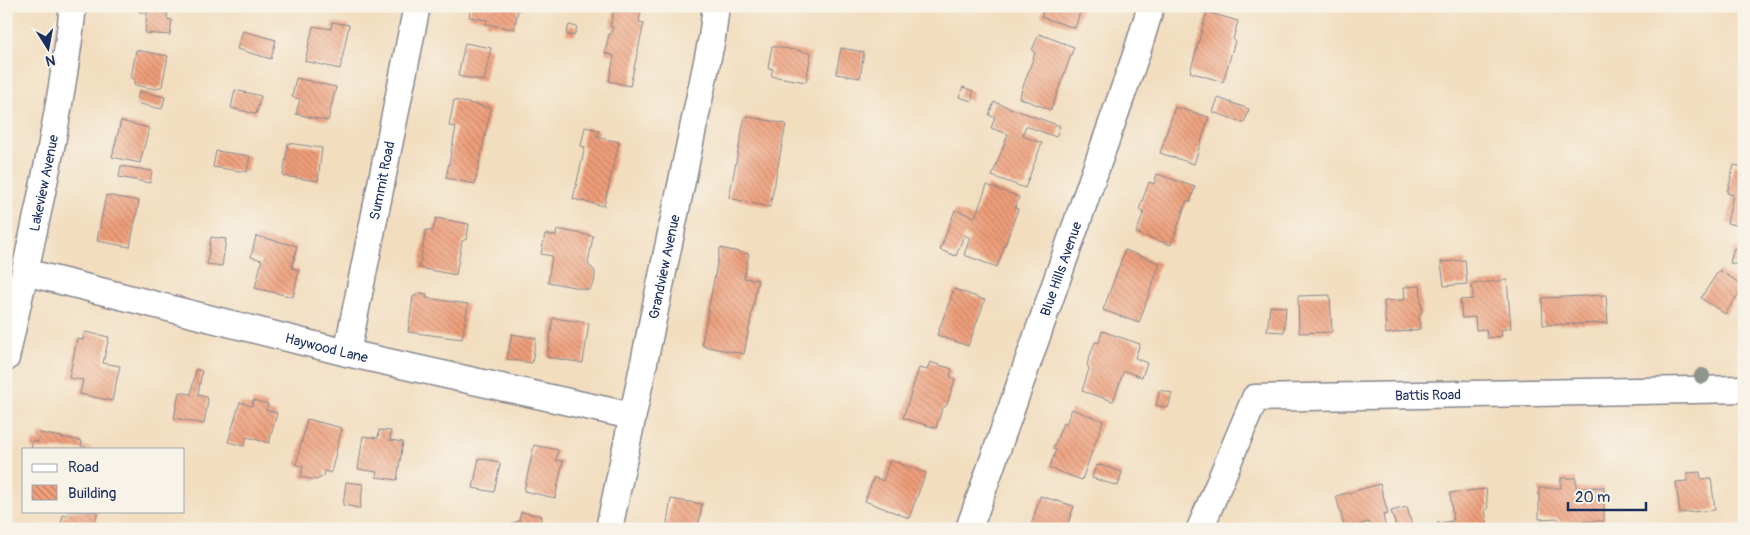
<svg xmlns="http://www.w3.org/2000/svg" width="1750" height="535" viewBox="0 0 1750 535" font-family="Pangolin,sans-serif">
	<defs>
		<pattern id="building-back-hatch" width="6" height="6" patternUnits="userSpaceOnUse" patternTransform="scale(1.25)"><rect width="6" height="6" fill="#ef9e79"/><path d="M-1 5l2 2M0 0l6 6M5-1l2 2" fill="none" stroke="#c18166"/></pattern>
	</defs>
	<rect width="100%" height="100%" fill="#f7f3e8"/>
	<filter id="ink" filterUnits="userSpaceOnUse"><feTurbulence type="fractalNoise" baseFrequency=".02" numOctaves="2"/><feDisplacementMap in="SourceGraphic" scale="10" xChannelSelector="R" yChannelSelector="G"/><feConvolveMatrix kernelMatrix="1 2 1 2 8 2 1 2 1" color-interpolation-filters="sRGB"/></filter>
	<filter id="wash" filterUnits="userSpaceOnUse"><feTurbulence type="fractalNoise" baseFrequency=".0096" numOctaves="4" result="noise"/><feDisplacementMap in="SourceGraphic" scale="20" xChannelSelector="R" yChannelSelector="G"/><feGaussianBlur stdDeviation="1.12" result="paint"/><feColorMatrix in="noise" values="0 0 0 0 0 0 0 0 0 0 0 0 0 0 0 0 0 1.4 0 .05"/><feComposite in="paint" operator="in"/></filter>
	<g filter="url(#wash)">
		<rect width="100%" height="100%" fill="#f2ddbe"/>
		<g id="blocks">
			<!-- building -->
			<path fill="url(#building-back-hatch)" d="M140 6H168L167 19 172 20 170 35 145 33 147 12H139Z
				M471 6H519L514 29 486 24 487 20 469 17Z
				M615 6 641 11 639 22 644 23 630 86 609 81 614 56 605 53 609 34H611L613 27H610Z
				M1045 6H1082L1075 28 1041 17Z
				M1537 6H1554V11L1537 8Z
				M1207 12 1238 21 1233 39 1235 41 1223 82 1190 72Z
				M332 22 349 25 340 69 305 61 313 26 331 29Z
				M569 25 577 27 574 36 566 34Z
				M243 31 276 40 271 59 237 49Z
				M1039 34 1074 47 1051 110 1019 98 1035 53 1032 50Z
				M465 43 491 48 484 81 458 76Z
				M772 46 811 53 806 82 771 76 773 69 768 68Z
				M841 48 864 52 860 78 836 74Z
				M136 50 168 56 162 86 156 89 134 85 135 79 131 78Z
				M296 78 336 87 328 121 296 114 300 99 292 97Z
				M963 87 973 91 972 101 959 97Z
				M235 90 261 96 256 114 231 108Z
				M139 91 165 97 162 109 136 103Z
				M1218 98 1249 109 1244 123 1213 112Z
				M454 100 491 108 475 184 446 178 456 127 449 126Z
				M994 102 1060 126 1056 137 1026 126 1022 136 1042 143 1025 188 992 176 1008 134 991 128 995 118 989 115Z
				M1175 107 1209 117 1194 164 1160 153Z
				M745 116 786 124 770 207 729 198Z
				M121 121 149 128 140 163 112 157Z
				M585 127 599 130 597 137 619 142 604 206 573 199 585 147 581 146Z
				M288 143 322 148 318 181 283 176Z
				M216 151 250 156 247 172 213 167Z
				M1734 165 1744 167V227L1727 223 1733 195 1727 193Z
				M121 166 152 171 150 183 119 177Z
				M1157 174 1195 187 1190 202 1187 200 1171 245 1136 233 1144 212 1139 210 1149 182 1154 184Z
				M987 185 1019 197 1015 208 1018 209 997 267 964 255 970 238 964 235 956 256 940 250 955 210 975 217Z
				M106 195 139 201 130 247 97 241Z
				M436 218 469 224 467 239 462 241 456 275 419 268 426 230 433 231Z
				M557 229 593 236 588 264 595 271V275L594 283 589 290 548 282 552 256 541 254 545 234 556 236Z
				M256 236 297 246 292 268 299 270 293 297 255 288 262 260 251 257Z
				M211 237 226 239 222 266 207 264Z
				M720 248 749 254 744 278 758 280 744 354 703 346 702 343Z
				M1734 248 1744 250V266L1730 263Z
				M1125 250 1160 263 1139 323 1103 310Z
				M1465 260 1467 284 1444 286 1441 262Z
				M1719 270 1744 286 1725 314 1701 298Z
				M1507 280 1511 328 1501 330 1502 336 1487 338 1486 329 1476 330 1475 317 1462 318 1460 300 1473 299 1472 284Z
				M1420 286 1422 313 1419 315 1420 329 1386 334 1384 301 1405 300 1404 287Z
				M954 289 985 300 968 346 937 335Z
				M420 293 427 294 426 298 468 304 462 339 408 332 413 297Z
				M1330 295 1332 332 1299 333 1298 296Z
				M1606 295 1608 323 1543 325 1542 298Z
				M1270 306 1286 307 1284 332 1267 331Z
				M553 318 589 323 583 363 547 357Z
				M1102 331 1140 344 1135 358 1147 363 1142 377 1124 371 1113 401 1082 391 1089 369 1087 364 1095 342 1099 343Z
				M85 332 109 337 103 363 120 366 112 401 80 394 83 380 69 378 77 339 83 340Z
				M512 334 536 338 532 363 507 359Z
				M930 362 952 369 950 377 955 379 947 405 942 409 936 428 903 418 919 368 927 370Z
				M196 369 202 371 198 395 207 397 208 401 204 424 174 418 179 392 191 394Z
				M1160 390 1172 393 1168 408 1156 405Z
				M253 400 268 404 266 410 277 413 269 443 247 437 244 446 228 442 240 402 252 406Z
				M1072 409 1103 421 1082 480 1049 468 1056 450 1053 449 1063 423 1066 424Z
				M307 419 342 428 331 473 325 471 324 476 316 480 301 477 303 466 296 465Z
				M379 430 391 431 390 440 403 442 397 480 376 477 377 472 358 469 363 436 378 438Z
				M40 433 82 441 81 446 94 449H31L33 440 38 442Z
				M534 445 558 450 556 460 563 461 555 498 524 491Z
				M479 458 499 462 500 465 494 492 473 488Z
				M890 460 926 473 909 518 865 501 874 477 883 481Z
				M1100 465 1122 472 1118 486 1092 478 1096 466Z
				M1700 472 1701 479 1711 478 1715 510 1680 513 1676 482 1687 481V473Z
				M1561 478H1576V488L1604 487V521L1560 522 1557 518 1539 519V488H1561Z
				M346 482 363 484 360 508 343 505Z
				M1380 484 1388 514 1383 515 1386 528 1371 529 1369 522 1345 529 1336 496Z
				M1486 489 1488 509H1485L1488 529H1438L1437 523 1453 521 1450 493Z
				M1040 496 1074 506 1066 529H1030Z
				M671 499 702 504 698 529H666Z
				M1407 507 1413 529H1397L1391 511Z
				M69 511H98L93 529H60L63 515 67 516Z
				M521 512 542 516 539 527 545 529H511L513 523 519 521Z"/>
		</g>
	</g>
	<g filter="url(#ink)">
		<use href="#blocks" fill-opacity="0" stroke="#86868e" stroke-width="1"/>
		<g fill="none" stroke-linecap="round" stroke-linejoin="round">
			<!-- minor casing -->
			<g stroke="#86868e" stroke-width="29">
				<g id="minor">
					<path id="s1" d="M25 272 347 353 632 416"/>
					<path id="s2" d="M347 353 417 6"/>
					<path id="s3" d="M6 358C31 241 60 125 73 6"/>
					<path id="s4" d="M609 529 712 38 716 6"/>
					<path id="s5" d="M969 529 1137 52 1151 6"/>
					<path id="s6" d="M1200 529 1255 398 1744 389"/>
				</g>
			</g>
			<!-- minor -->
			<use href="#minor" stroke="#fff" stroke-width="26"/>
		</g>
		<!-- trees -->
		<circle fill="#8e948e" cx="1702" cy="376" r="8"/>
	</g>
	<g text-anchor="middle" stroke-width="4" stroke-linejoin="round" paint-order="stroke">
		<!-- street labels -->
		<g font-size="14" fill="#1b2f5e" stroke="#f7f3e8">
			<text dy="5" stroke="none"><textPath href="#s2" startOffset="176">Summit Road</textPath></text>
			<text dy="5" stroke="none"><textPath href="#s3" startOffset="179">Lakeview Avenue</textPath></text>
			<text dy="5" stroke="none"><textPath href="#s4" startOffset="268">Grandview Avenue</textPath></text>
			<text dy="5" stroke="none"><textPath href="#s5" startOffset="276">Blue Hills Avenue</textPath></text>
			<text dy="5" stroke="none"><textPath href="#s1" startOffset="311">Haywood Lane</textPath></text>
			<text dy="5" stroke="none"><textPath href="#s6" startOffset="315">Battis Road</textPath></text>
		</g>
	</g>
	<!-- margin -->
	<rect width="1750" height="535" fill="none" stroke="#f7f3e8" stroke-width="25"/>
	<!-- legend -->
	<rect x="22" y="448" width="162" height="65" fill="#f7f3e8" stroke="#9fa5b1"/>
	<rect x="32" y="464" width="25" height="8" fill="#ffffff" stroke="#9fa5b1"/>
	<text x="68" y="472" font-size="15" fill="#1b2f5e">Road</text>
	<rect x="32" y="485" width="25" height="15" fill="url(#building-back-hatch)" stroke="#9fa5b1"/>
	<text x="68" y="498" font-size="15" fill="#1b2f5e">Building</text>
	<!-- north arrow -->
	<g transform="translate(48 48) rotate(169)" stroke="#f7f3e8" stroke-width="4" paint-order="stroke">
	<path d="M0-4L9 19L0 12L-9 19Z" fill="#1b2f5e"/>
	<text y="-8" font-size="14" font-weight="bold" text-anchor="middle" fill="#1b2f5e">N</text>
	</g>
	<!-- scale -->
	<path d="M1568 502v8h78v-8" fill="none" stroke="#1b2f5e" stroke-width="2.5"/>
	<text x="1575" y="502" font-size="15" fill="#1b2f5e" stroke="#f7f3e8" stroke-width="4" paint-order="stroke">20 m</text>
</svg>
